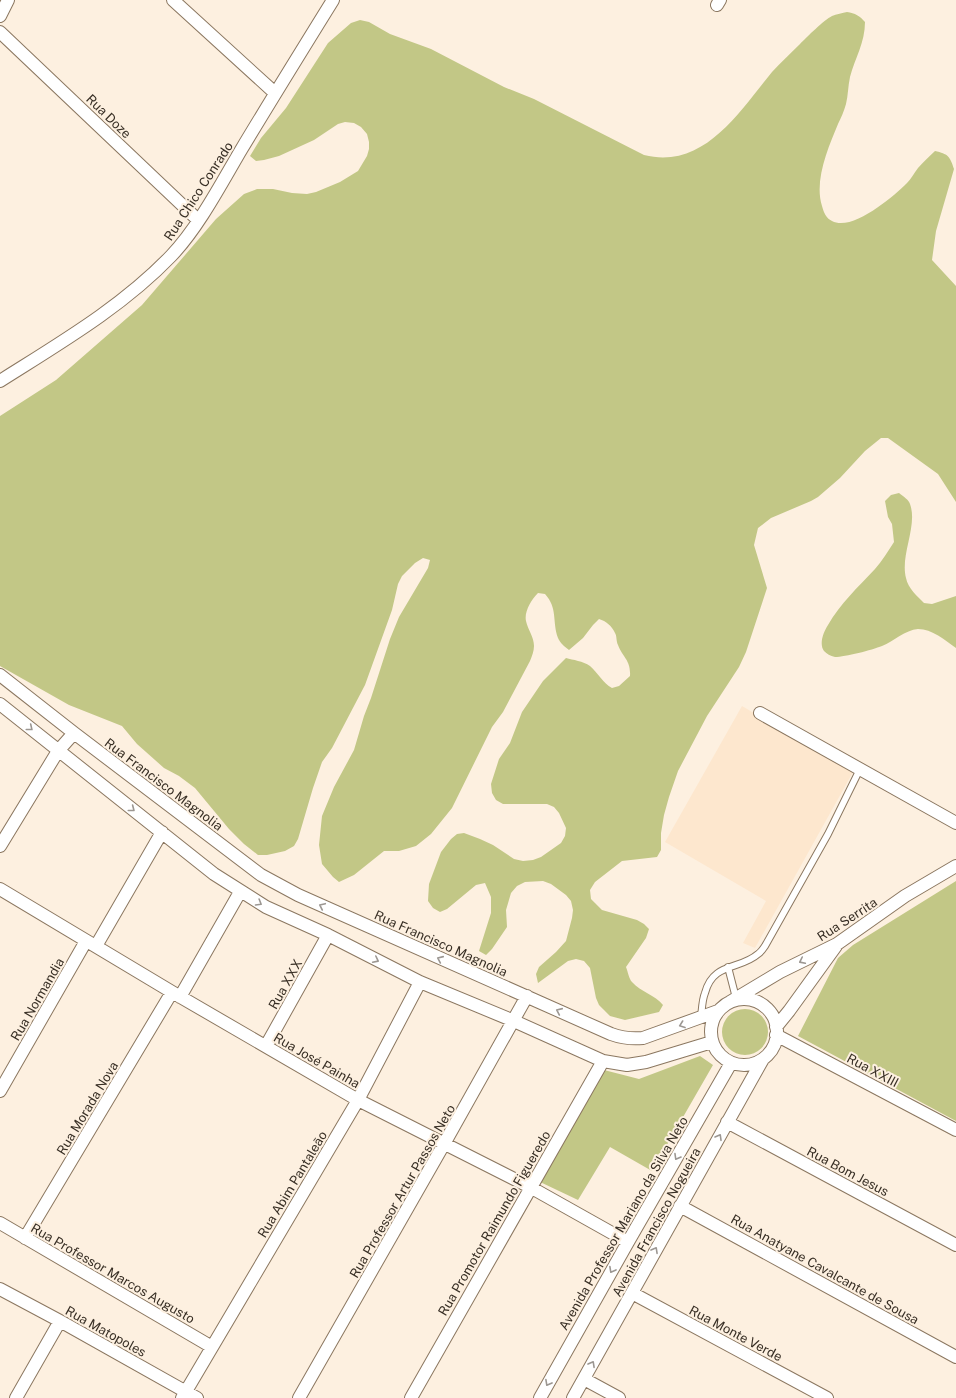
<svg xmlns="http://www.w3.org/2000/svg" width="956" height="1398" viewBox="0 0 956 1398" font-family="'Public Sans',sans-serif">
	<rect width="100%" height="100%" fill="#fdf0e0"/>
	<!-- built -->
	<path fill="#fde7ce" d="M742 706 853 772 755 948 743 943 766 901 665 842Z"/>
	<!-- green -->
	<path fill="#c2c786" d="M847 12C855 13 860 16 865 22 865 43 855 58 850 77 848 86 848 96 846 104 844 111 841 118 838 124 828 148 814 181 822 206 824 213 826 218 832 221 852 232 893 197 907 183 911 179 914 173 918 168 923 162 929 157 935 151 948 154 950 156 954 169L936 231 932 260 956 286V502L938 474 888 438H881L865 451 840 478 818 497 811 501 771 518 758 528 754 545 767 588 746 652 739 667 707 716 678 771 669 797 664 815 661 833V850L657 857 622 861 595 882 590 890 591 899 602 910 637 920 644 924 649 929 646 938 626 967C628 972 629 979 632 982 641 992 655 995 663 1005L659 1012 625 1020 610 1016 599 1005 596 998 590 968 584 961 576 959 568 961 538 983 536 974 539 967 556 952 566 941 572 918 573 910 571 901 566 895 551 884 543 881 525 882 517 886 511 893 506 910 507 927 492 949 486 955 479 951 491 913V897L485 883 476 885 447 909 440 912 433 908 428 901 429 884 441 852 451 839 457 834 464 833 480 839 493 845 514 859 523 861 533 860 541 857 561 843 565 836 566 828 559 813 554 807 547 804H503L496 800 492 793 491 784 499 759 510 743 522 712 543 681 566 658C573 660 583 661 590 666 598 673 603 683 612 688L619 686 630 676C631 660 623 658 618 645 616 641 617 636 615 633 612 626 606 621 599 619L593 625 583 638 569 650C565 647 560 643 558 638 552 622 558 608 545 594L538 593C531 600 524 612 526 621 528 630 534 637 534 646 534 651 532 656 530 661L503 712 492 727 452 808 431 834 416 846 399 851H384L354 875 339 882 333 877 322 864 319 845 322 816 334 787 354 750 364 716 371 698 390 639 399 617 428 568 430 560 423 558 415 563 402 576 398 584 392 610 365 685 332 748 322 762 313 788 298 839 294 846 285 851 267 855H258L244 844 229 829 195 788 179 776 164 768 137 744 122 726 69 705 0 666V416L56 380 142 305 216 219 244 194 257 189H273L292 193 307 194 316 192 340 182 358 171 367 156 369 149V142L367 134 361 127 354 123 345 122 338 124 314 140 279 156 264 160 256 161 250 156 261 138 286 108 328 43 351 23 360 20 369 22 390 34 431 49 504 87 534 99 644 155C704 170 739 112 772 72 781 62 791 53 800 44 807 37 824 20 832 16 836 14 843 13 847 12Z
		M899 493C903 496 909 500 910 504 918 526 900 555 906 578 908 588 917 596 924 603L932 604 956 596V648C945 640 932 629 918 629 905 630 894 641 882 646 872 650 845 657 835 657 830 656 827 654 824 651 819 644 823 633 828 625 840 604 858 587 875 569 882 561 888 551 894 542L892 524 888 517 885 501 891 495Z
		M956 881V1121L798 1036 838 958 853 945Z
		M722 1032a23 23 0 1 1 46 0a23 23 0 1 1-46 0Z
		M700 1056 713 1065 652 1171 610 1147 578 1200 538 1181 604 1070 639 1079Z"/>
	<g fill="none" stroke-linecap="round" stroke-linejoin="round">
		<!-- lane casing -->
		<g stroke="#8b7760" stroke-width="8">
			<path id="lane" d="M728 967 736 998
				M701 1018C702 1009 702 1000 705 993 713 962 740 970 758 954 761 952 763 949 765 946L828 834 860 769"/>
		</g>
		<!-- street casing -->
		<g stroke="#8b7760" stroke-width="14">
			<path id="street" d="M173 0 275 93
				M717 5 720 0
				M0 16 8 0
				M0 32 198 220
				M0 381C60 343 122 307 171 256 198 228 221 184 241 150 271 100 302 50 333 0
				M0 675 74 733 261 875 298 895 611 1034C622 1038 632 1039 643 1038L718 1011
				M0 704 214 874 266 907 328 935 420 982 514 1021 603 1061 627 1065 646 1062 712 1042
				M760 713 956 823
				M0 846 58 751 74 733
				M0 889 172 992 358 1100 530 1187 628 1242
				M96 946 162 832
				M180 997 240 892
				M711 1032a33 33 0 1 1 66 0a33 33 0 1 1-66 0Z
				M730 1002 780 972 837 944 905 896 956 866
				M776 1027 789 1011 836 946
				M776 1035 956 1130
				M266 1046 328 935
				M0 1091 86 941
				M727 1122 956 1245
				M680 1206 956 1357
				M0 1223 212 1347
				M25 1238 172 992
				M0 1289 60 1321 197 1398
				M632 1293 827 1398
				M584 1379 619 1398
				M16 1398 60 1321
				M182 1398 358 1100 420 982
				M299 1398 444 1144 527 996
				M411 1398 603 1061
				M540 1398 628 1242 731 1063
				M573 1398 763 1059"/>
		</g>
		<!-- lane -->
		<use href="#lane" stroke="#fff" stroke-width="6"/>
		<!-- street -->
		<use href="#street" stroke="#fff" stroke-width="12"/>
	</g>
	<!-- one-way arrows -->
	<defs><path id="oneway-chevron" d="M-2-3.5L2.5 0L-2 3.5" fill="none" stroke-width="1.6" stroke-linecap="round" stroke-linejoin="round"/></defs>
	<g stroke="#9c9792">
		<use href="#oneway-chevron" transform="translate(30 728) rotate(39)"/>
		<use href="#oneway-chevron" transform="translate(132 809) rotate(38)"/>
		<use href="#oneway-chevron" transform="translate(259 903) rotate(31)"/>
		<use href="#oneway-chevron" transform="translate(322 906) rotate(-155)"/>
		<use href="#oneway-chevron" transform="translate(440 959) rotate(-156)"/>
		<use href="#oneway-chevron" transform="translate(376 960) rotate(27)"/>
		<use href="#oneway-chevron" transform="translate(802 961) rotate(154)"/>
		<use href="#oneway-chevron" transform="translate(559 1011) rotate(-156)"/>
		<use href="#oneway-chevron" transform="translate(682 1025) rotate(160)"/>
		<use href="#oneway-chevron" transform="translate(719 1137) rotate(-60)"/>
		<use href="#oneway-chevron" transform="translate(677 1157) rotate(120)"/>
		<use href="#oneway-chevron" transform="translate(655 1250) rotate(-61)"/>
		<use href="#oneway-chevron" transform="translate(612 1270) rotate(119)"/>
		<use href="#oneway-chevron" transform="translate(592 1364) rotate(-61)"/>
		<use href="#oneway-chevron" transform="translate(548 1383) rotate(119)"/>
	</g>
	<g text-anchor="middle" stroke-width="4" stroke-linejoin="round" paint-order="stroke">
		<!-- street labels -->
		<g font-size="13" fill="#382f25" stroke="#fdf0e0">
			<text transform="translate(109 116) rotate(44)" y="5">Rua Doze</text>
			<text transform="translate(198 191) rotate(-57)" y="5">Rua Chico Conrado</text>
			<text transform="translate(164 784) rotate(37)" y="5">Rua Francisco Magnolia</text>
			<text transform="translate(847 919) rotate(-33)" y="5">Rua Serrita</text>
			<text transform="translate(441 943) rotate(24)" y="5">Rua Francisco Magnolia</text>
			<text transform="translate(285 984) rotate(-61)" y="5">Rua XXX</text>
			<text transform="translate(37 999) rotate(-60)" y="5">Rua Normandia</text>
			<text transform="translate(317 1060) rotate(30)" y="5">Rua José Painha</text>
			<text transform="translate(873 1070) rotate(28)" y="5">Rua XXIII</text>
			<text transform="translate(87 1108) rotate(-59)" y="5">Rua Morada Nova</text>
			<text transform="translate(848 1171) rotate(28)" y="5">Rua Bom Jesus</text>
			<text transform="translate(292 1184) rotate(-59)" y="5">Rua Abim Pantaleão</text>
			<text transform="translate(402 1191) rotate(-60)" y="5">Rua Professor Artur Passos Neto</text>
			<text transform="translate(656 1222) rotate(-61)" y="5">Avenida Francisco Nogueira</text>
			<text transform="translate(494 1223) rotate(-60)" y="5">Rua Promotor Raimundo Figueredo</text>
			<text transform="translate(623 1223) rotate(-60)" y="5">Avenida Professor Mariano da Silva Neto</text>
			<text transform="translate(825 1269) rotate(29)" y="5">Rua Anatyane Cavalcante de Sousa</text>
			<text transform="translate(113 1273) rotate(30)" y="5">Rua Professor Marcos Augusto</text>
			<text transform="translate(106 1331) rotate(29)" y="5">Rua Matopoles</text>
			<text transform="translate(736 1333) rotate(28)" y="5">Rua Monte Verde</text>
		</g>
	</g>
</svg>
